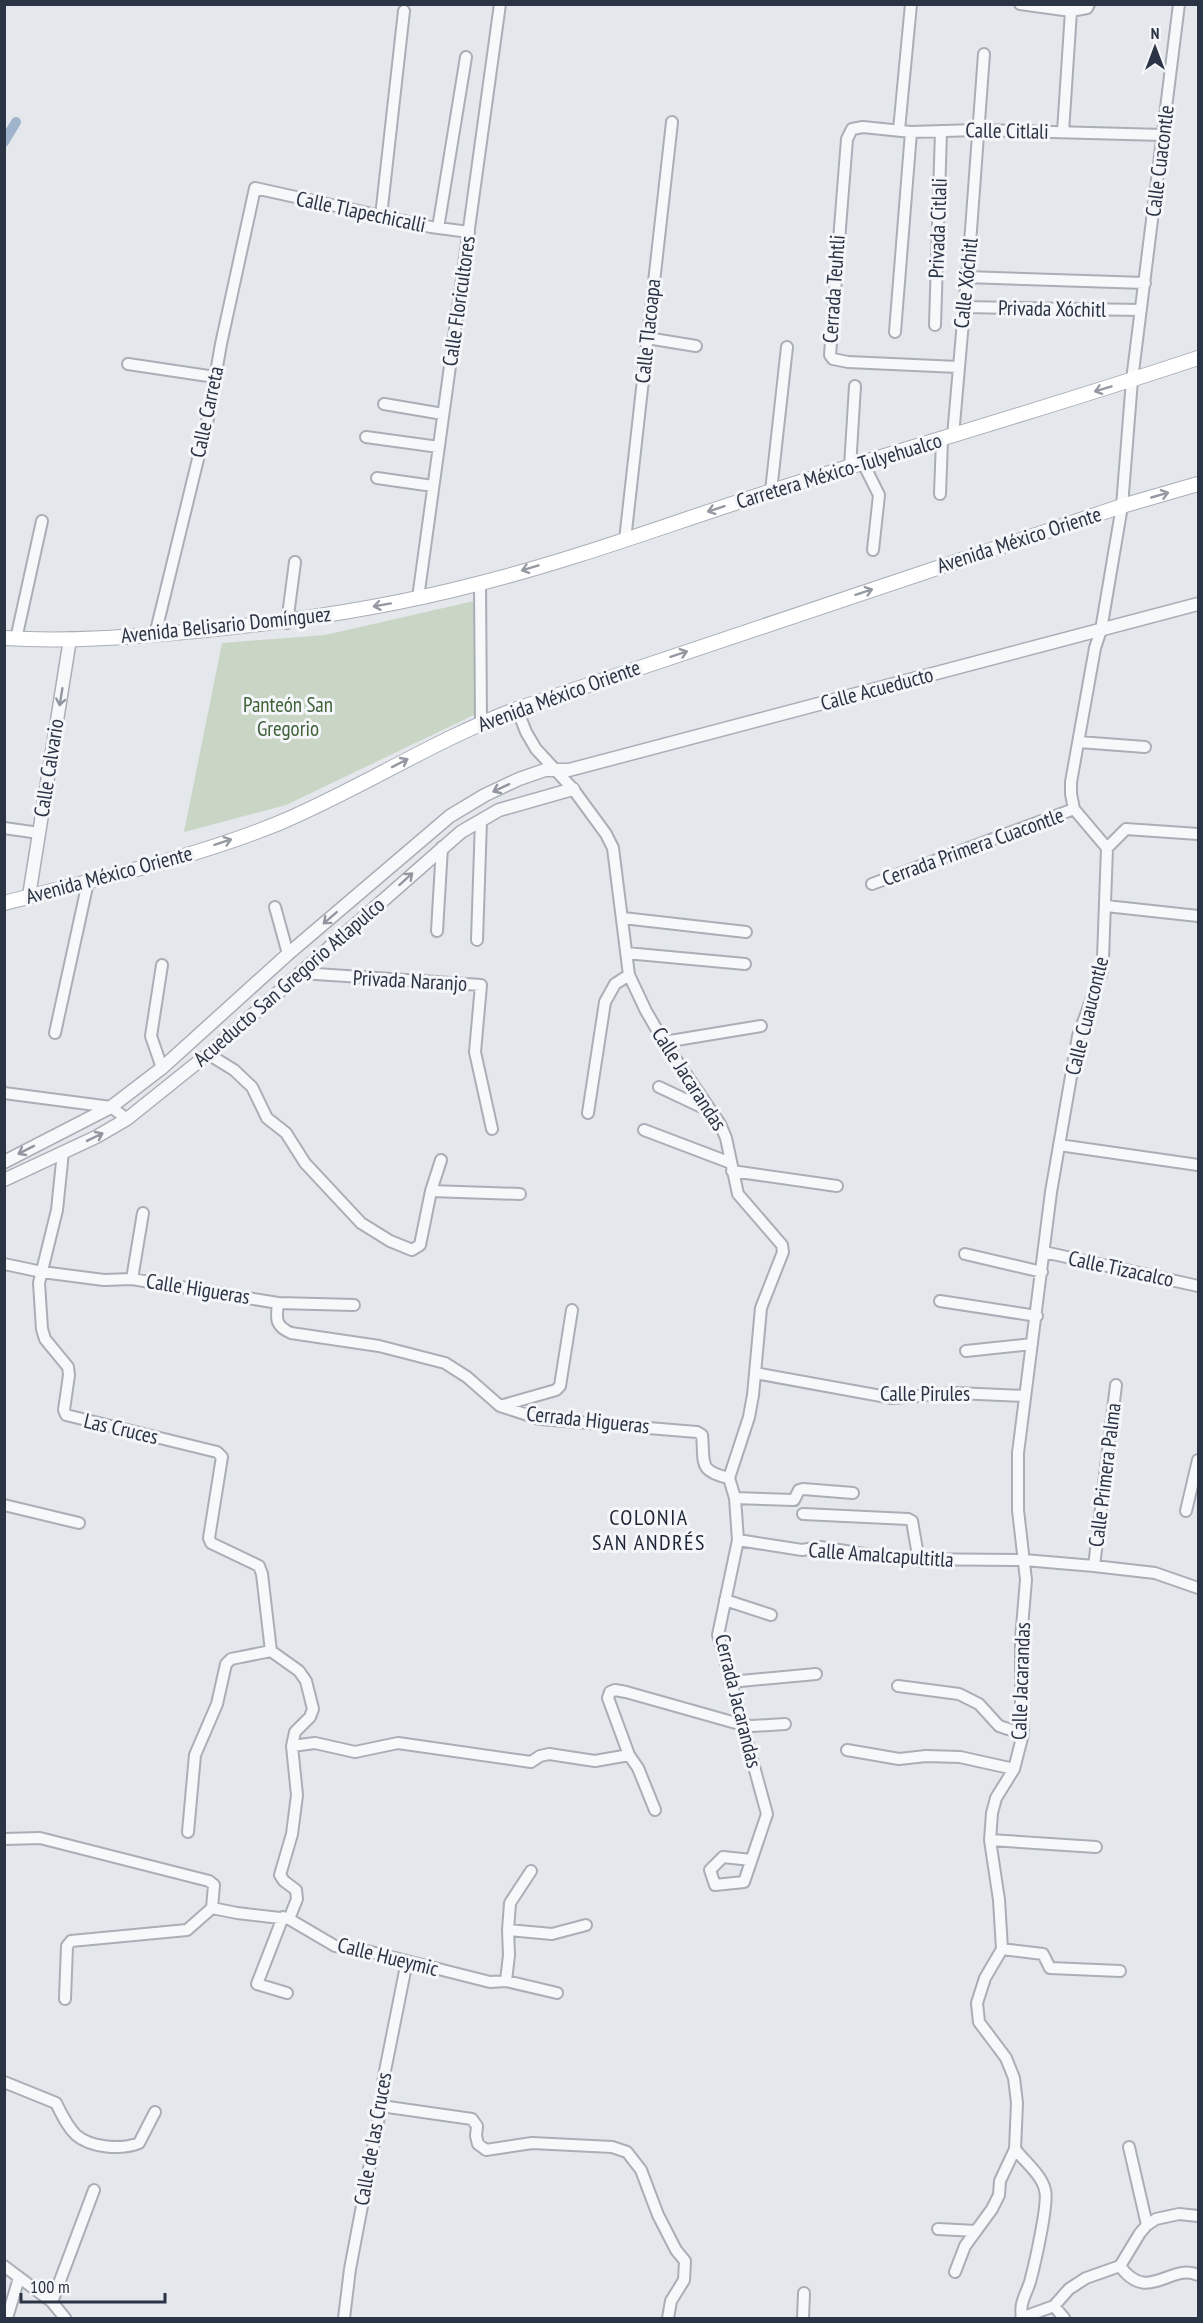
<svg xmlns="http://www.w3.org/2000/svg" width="1203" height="2323" viewBox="0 0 1203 2323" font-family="'PT Sans Narrow',sans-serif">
	<rect width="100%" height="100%" fill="#e4e7ec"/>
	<!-- green -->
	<path fill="#c9d6c5" d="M474 601V715L286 805 184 832 222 643 325 635Z"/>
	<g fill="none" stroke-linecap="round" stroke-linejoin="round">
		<!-- canal -->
		<path stroke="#9fb4cc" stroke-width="10" d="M4 142 16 122"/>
		<!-- minor casing -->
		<g stroke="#a9aeb7" stroke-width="14">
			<path id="minor" d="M1020 4 1071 11 1063 132
				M1071 5V11L1087 8 1089 4
				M899 130 911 4
				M381 216 404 11
				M438 228 466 57
				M965 277 1145 283
				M963 307 1141 310
				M935 325 941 131
				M895 332 911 132
				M647 338 696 346
				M128 364 215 377
				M958 367 848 362 833 359 830 355 847 139 852 129 863 127 911 132 977 130 1163 135
				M384 404 443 414
				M953 436 971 230 984 54
				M366 437 439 447
				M863 463 879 495 873 550
				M850 467 855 386
				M377 478 433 486
				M771 491 787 347
				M940 494 942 440
				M625 540 672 122
				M480 583 481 722
				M418 598 500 4
				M287 623 295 562
				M155 635 208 418 221 344 255 188 431 227 469 232
				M16 639 42 521
				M517 709 526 732 536 749 573 789 606 834 613 848 629 975 646 1011 664 1042 720 1124 726 1138 738 1194 782 1245 783 1252 761 1308 753 1395 749 1417 729 1478 735 1498 738 1540 718 1635 767 1814 744 1882 715 1885 710 1870 723 1857 751 1860
				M1079 742 1145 747
				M4 828 39 833
				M1107 848 1126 829 1198 834
				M872 884 1074 809
				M1106 906 1198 916
				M275 907 288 954
				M623 918 746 932
				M437 931 442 847
				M477 940 481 820
				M626 953 745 964
				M162 965 151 1036 162 1068
				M301 973 481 985 475 1052 492 1129
				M55 1033 88 882
				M664 1042 761 1026
				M208 1054 234 1070 252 1087 267 1118 286 1133 305 1163 361 1223 390 1241 412 1250 420 1245 431 1191 441 1160
				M659 1087 710 1111
				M4 1093 111 1107 127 1119
				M588 1113 605 1002 615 984 629 975
				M644 1130 731 1163
				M1059 1145 1198 1165
				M63 1152 57 1210 39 1283 42 1329 45 1339 68 1367 69 1375 64 1410 66 1415 217 1452 222 1457 221 1463 209 1538 211 1543 259 1566 262 1574 271 1651 299 1671 306 1681 313 1709 310 1717 295 1732 292 1746 297 1795 292 1834 280 1875 284 1881 296 1890 297 1899 289 1919
				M732 1171 837 1186
				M431 1191 520 1194
				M1044 1252 1198 1286
				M965 1254 1042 1272
				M4 1264 42 1272 104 1280 132 1279 278 1303 354 1305
				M132 1279 143 1213
				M940 1301 1037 1316
				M278 1303C276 1319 275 1326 291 1333L379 1346 445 1363 467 1377 500 1406 540 1419 697 1432 702 1435C705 1462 697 1471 729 1478
				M966 1351 1032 1344
				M755 1373 892 1398 956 1393 1025 1396
				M500 1406 556 1390 560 1386 572 1310
				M735 1498 794 1500 799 1490 803 1489 853 1493
				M4 1505 79 1523
				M1186 1511 1198 1460
				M803 1514 908 1519 912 1521 919 1561
				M738 1540 802 1550 820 1547 896 1559 1024 1560 1094 1566 1155 1573 1198 1588
				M1094 1566 1116 1385
				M725 1600 771 1615
				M730 1682 816 1674
				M898 1686 959 1694 979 1704 999 1726 1023 1734
				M292 1746 315 1743 355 1752 398 1743 531 1762 540 1756 549 1754 595 1761 629 1755
				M847 1750 899 1759 926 1756 960 1757 1014 1769
				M655 1810 638 1768 629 1755 608 1698 610 1692 615 1690 626 1692 743 1725 752 1726 785 1724
				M188 1832 195 1755 217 1704 226 1664 231 1659 271 1651
				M4 1839 40 1838 209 1881 214 1885 212 1908 237 1913 289 1919 335 1946 367 1951 490 1982 506 1981 557 1993
				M990 1840 1096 1847
				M283 1917 257 1984 287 1993
				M508 1930 552 1934 586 1925
				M1002 1949 1043 1954 1050 1968 1120 1971
				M506 1981 509 1955 508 1930 510 1903 531 1871
				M65 1999 67 1946 71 1941 187 1930 212 1908
				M4 2082 56 2103C62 2115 67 2126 76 2135 91 2148 122 2150 139 2143L155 2112
				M381 2106 472 2119 477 2126 476 2136 478 2144 486 2150 532 2143 612 2147 627 2152 641 2170 658 2215 676 2250 685 2261 684 2280 671 2301 668 2318
				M1129 2147 1147 2225
				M938 2229 976 2231
				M4 2266 52 2302 65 2318
				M1120 2266C1148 2305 1171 2262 1198 2275
				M955 2272 965 2246 992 2209 999 2195 1000 2181 1015 2149
				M52 2302 94 2190
				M1054 2306 1064 2318
				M1022 2317C1019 2304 1026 2294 1030 2282 1034 2267 1049 2203 1045 2190 1042 2175 1024 2161 1015 2149L1017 2103 1014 2078 1006 2058 979 2022 977 2003 985 1978 1002 1949 999 1900 990 1840 992 1813 996 1798 1014 1769 1023 1734 1021 1702V1639L1026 1580 1018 1510V1453L1051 1192 1078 1036 1101 974 1103 958 1107 848 1074 809 1071 794V782L1095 648 1101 630 1122 506 1132 380 1179 4
				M7 2318 19 2278
				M344 2318 350 2269 381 2106 384 2076 407 1961
				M803 2318 804 2293
				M1021 2318 1054 2306 1069 2289 1086 2278 1120 2266 1140 2233 1147 2225 1156 2219 1179 2214 1198 2216"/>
		</g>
		<!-- tertiary casing -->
		<g stroke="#a9aeb7" stroke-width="15">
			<path id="tertiary" d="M29 896 70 639
				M4 1162 111 1107 162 1068 288 954 450 816 485 795 519 779 545 770H569L1198 604
				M4 1180 96 1137 127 1119 208 1054 461 832 499 810 573 789"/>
		</g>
		<!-- secondary casing -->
		<g stroke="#a9aeb7" stroke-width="16">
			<path id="secondary" d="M4 638C68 642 133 637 196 631 291 622 385 608 477 584 577 559 674 522 772 491 914 446 1057 405 1198 358
				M4 903C96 879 191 859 279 823 360 789 434 740 517 709L1122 506 1198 484"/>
		</g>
		<!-- minor -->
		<use href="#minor" stroke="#f7f8fa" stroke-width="10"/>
		<!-- tertiary -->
		<use href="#tertiary" stroke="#f7f8fa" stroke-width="12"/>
		<!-- secondary -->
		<use href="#secondary" stroke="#fff" stroke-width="14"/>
	</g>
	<!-- one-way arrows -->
	<defs><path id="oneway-shaft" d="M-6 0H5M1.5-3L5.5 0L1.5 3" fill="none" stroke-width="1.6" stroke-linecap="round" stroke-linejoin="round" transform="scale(1.5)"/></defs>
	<g stroke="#959aa2">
		<use href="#oneway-shaft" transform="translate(1103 389) rotate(163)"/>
		<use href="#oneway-shaft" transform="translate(1160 495) rotate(-16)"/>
		<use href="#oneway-shaft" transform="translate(716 509) rotate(162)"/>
		<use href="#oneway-shaft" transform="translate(530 568) rotate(163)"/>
		<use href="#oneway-shaft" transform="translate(864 592) rotate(-18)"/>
		<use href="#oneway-shaft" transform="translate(382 605) rotate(170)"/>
		<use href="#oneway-shaft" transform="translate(679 654) rotate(-18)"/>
		<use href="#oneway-shaft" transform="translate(400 763) rotate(-27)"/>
		<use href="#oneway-shaft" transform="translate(223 842) rotate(-18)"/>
	</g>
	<g stroke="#9196a0">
		<use href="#oneway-shaft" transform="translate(61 697) rotate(99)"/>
		<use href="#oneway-shaft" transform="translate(501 788) rotate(155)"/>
		<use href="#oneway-shaft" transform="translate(406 879) rotate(-42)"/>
		<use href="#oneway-shaft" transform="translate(330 918) rotate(139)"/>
		<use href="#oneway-shaft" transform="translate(95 1137) rotate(-26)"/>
		<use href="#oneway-shaft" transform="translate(26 1150) rotate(153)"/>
	</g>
	<g text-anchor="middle" stroke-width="6" stroke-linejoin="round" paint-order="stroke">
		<!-- street labels -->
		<g font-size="21" fill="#2b3445" stroke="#f4f6f9">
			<text transform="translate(1007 131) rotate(1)" y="7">Calle Citlali</text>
			<text transform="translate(1160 161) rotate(-83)" y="7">Calle Cuacontle</text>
			<text transform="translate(361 212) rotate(12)" y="7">Calle Tlapechicalli</text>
			<text transform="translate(938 228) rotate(-88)" y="7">Privada Citlali</text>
			<text transform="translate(966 283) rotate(-84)" y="7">Calle Xóchitl</text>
			<text transform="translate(834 289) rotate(-86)" y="7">Cerrada Teuhtli</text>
			<text transform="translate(459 301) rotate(-82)" y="7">Calle Floricultores</text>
			<text transform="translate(1052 309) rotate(1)" y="7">Privada Xóchitl</text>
			<text transform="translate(648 331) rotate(-84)" y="7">Calle Tlacoapa</text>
			<text transform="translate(207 412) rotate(-78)" y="7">Calle Carreta</text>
			<text transform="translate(839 471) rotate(-17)" y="7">Carretera México-Tulyehualco</text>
			<text transform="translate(1019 540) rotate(-18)" y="7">Avenida México Oriente</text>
			<text transform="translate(226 625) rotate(-6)" y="7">Avenida Belisario Domínguez</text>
			<text transform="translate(877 689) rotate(-15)" y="7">Calle Acueducto</text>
			<text transform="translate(559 696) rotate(-20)" y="7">Avenida México Oriente</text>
			<text transform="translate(49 768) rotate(-81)" y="7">Calle Calvario</text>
			<text transform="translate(973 847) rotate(-20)" y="7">Cerrada Primera Cuacontle</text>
			<text transform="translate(109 875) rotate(-15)" y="7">Avenida México Oriente</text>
			<text transform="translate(410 981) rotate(3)" y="7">Privada Naranjo</text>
			<text transform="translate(289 982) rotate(-41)" y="7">Acueducto San Gregorio Atlapulco</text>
			<text transform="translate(1087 1016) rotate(-76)" y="7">Calle Cuaucontle</text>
			<text transform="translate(689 1079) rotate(57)" y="7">Calle Jacarandas</text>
			<text transform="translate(1121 1269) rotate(12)" y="7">Calle Tizacalco</text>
			<text transform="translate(198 1289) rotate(9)" y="7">Calle Higueras</text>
			<text x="925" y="1401">Calle Pirules</text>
			<text transform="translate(588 1420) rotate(6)" y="7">Cerrada Higueras</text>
			<text transform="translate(121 1429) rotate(13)" y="7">Las Cruces</text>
			<text transform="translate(1105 1475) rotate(-83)" y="7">Calle Primera Palma</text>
			<text transform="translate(881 1555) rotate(4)" y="7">Calle Amalcapultitla</text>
			<text transform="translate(1021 1681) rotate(-88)" y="7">Calle Jacarandas</text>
			<text transform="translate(738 1701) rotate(76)" y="7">Cerrada Jacarandas</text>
			<text transform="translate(388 1957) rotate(14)" y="7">Calle Hueymic</text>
			<text transform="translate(373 2139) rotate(-80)" y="7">Calle de las Cruces</text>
		</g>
		<!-- park labels -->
		<g font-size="21" fill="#3f6138" stroke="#f4f6f9">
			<text x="288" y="712">Panteón San<tspan x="288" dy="24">Gregorio</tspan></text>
		</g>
		<!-- neighbourhood labels -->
		<g font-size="22" letter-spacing="1.5" fill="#1d2536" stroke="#f4f6f9">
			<text x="649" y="1525">COLONIA<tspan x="649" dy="25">SAN ANDRÉS</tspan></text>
		</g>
	</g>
	<!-- border -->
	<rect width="1203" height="2323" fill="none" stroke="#2b3445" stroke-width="12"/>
	<!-- north arrow -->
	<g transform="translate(1155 48)" stroke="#f4f6f9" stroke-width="4.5" paint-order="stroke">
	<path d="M0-4.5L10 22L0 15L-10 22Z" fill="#2b3445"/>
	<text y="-9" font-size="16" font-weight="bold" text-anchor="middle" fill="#2b3445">N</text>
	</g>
	<!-- scale -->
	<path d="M21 2293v9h144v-9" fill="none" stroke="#2b3445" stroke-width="3"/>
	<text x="30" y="2293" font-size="18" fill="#2b3445" stroke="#f4f6f9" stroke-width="4.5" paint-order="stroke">100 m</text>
</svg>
